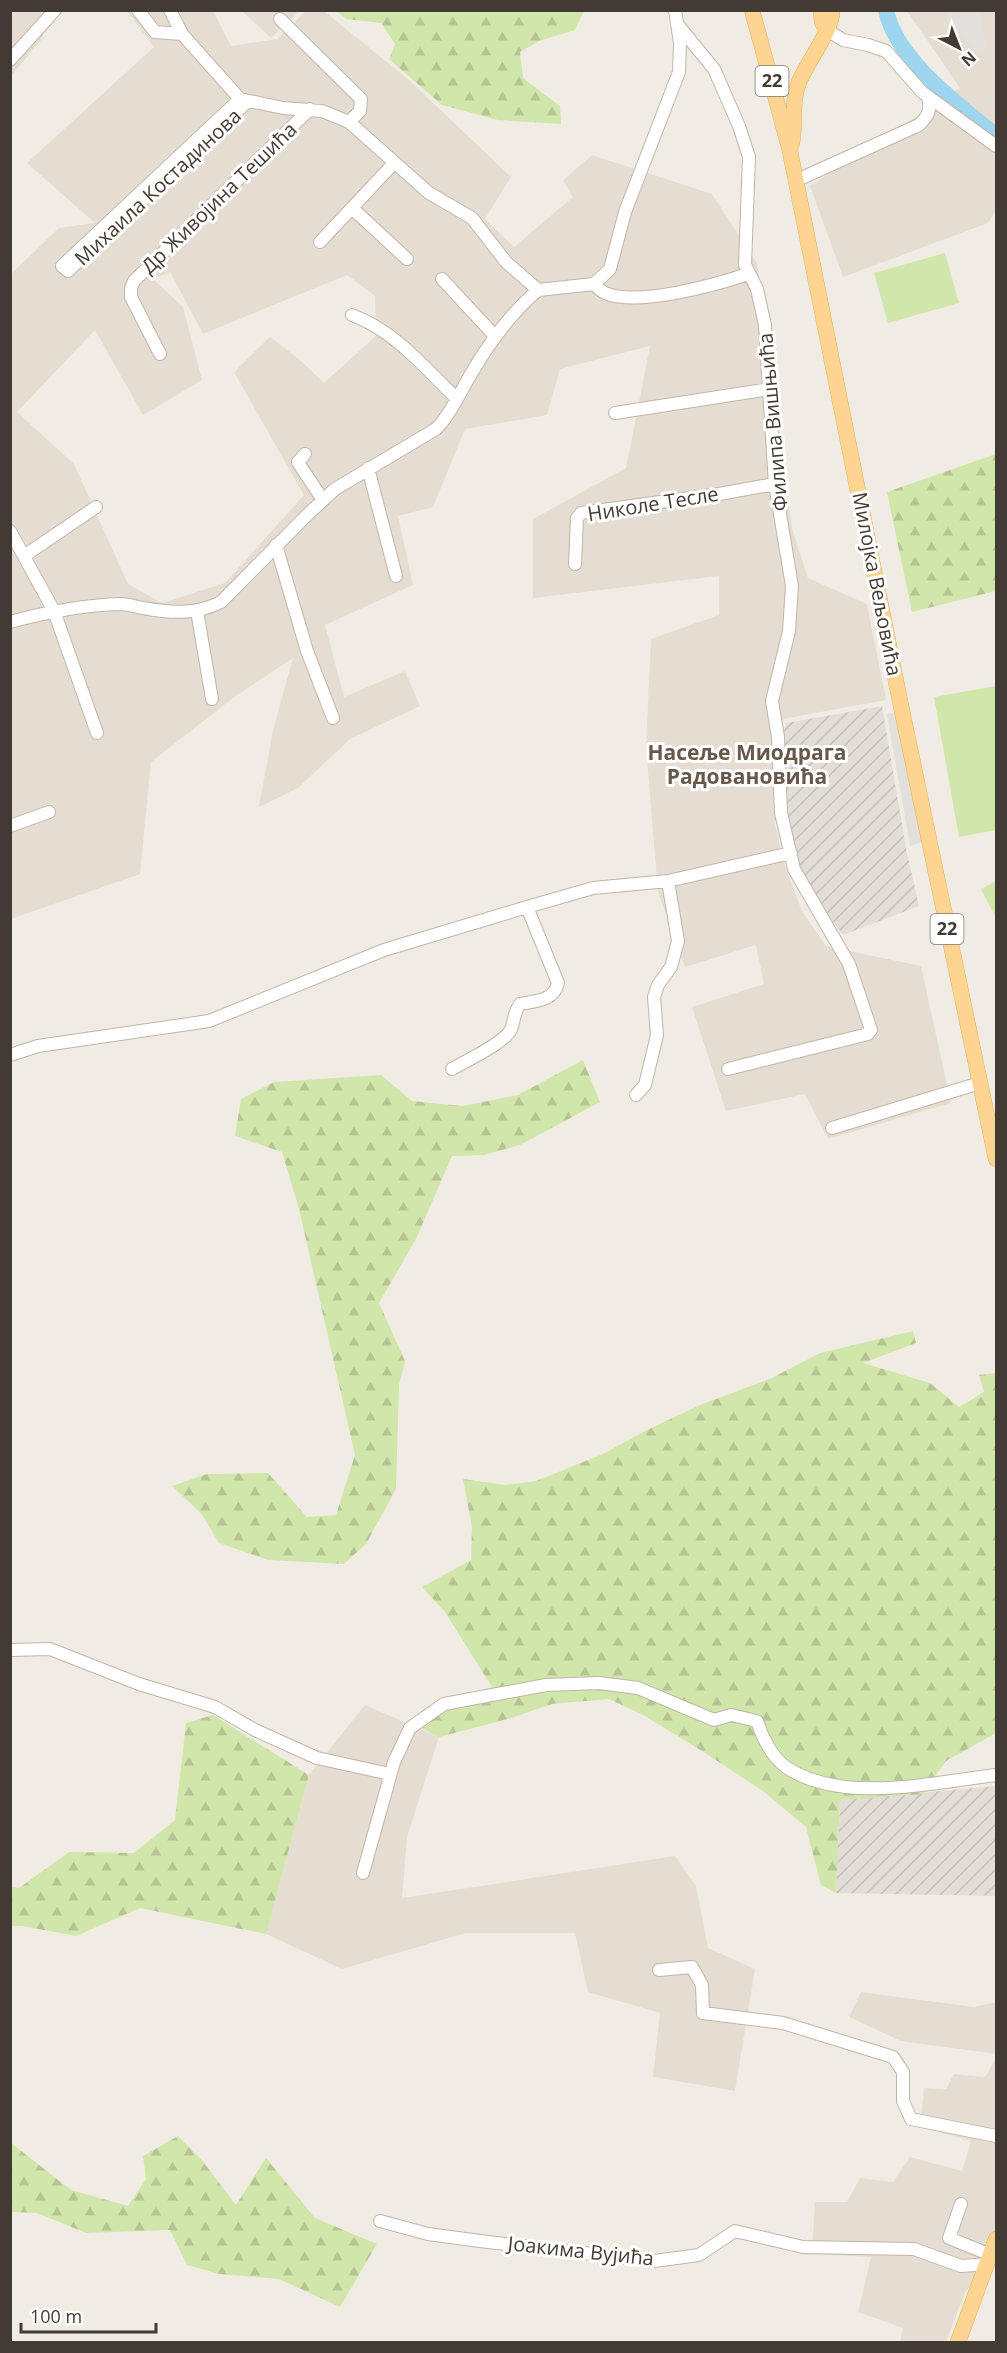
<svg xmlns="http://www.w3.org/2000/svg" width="1007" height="2353" viewBox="0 0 1007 2353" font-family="'Open Sans',sans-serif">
	<defs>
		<pattern id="industrial-furrows" width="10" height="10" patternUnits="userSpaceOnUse" patternTransform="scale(1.5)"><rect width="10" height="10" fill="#e3ddd8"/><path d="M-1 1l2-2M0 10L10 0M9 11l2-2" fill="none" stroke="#c4bfba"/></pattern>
		<pattern id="forest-firs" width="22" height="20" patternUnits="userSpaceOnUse" patternTransform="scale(1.5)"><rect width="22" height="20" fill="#d1e6ab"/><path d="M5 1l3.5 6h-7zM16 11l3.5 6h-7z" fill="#b5c694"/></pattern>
	</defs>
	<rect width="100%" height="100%" fill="#f1ece3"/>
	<!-- residential -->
	<path fill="#e5ddd1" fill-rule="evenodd" d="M11 11H48L42 39 11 76Z
		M127 11H213L231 46 277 39 306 11H324L410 81 511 177 485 219 514 247 573 197 563 180 592 155 712 194 757 263 792 528 808 578 867 604 886 700 783 719 778 760 775 824 785 867 802 911 826 946 921 966 951 1103 828 1139 805 1094 726 1111 692 1007 764 984 756 945 685 967 658 892 646 747 651 639 719 615V576L533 598V519L626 468 650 346 560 369 547 415 465 429 433 507 398 516 413 585 325 625 344 697 405 671 420 706 350 739 298 788 259 807 273 730 293 658 237 695 151 762 140 874 11 919V274L59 228 95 223 27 163 154 47ZM170 272 203 334 347 275 375 296 376 336 324 383 300 360 270 337 234 372 304 495 225 583 162 603 128 584 74 464 17 412 95 330 143 415 202 380 183 307 153 279Z
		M242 11H300L271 38Z
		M907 11H996V211L988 223 843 277 810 186 960 88Z
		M365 1705 439 1737 407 1837 402 1898 675 1856 696 1886 708 1948 755 1969 735 2091 653 2077 660 2013 588 1992 575 1933H466L342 1969 266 1934 309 1775Z
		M861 1992 974 2007 996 2002V2054L901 2041 849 2017Z
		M996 2058V2259L965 2292 946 2342H900L903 2328 858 2312 871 2257 812 2254 815 2202H847L860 2178 893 2182 910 2157 962 2171 971 2141 920 2127 924 2088 946 2089 954 2074 985 2077Z"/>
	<!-- industrial -->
	<path fill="url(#industrial-furrows)" d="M882 706 906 848 919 906 843 935 796 873 778 760 786 723Z
		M996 1786 995 1896 836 1893 840 1800Z"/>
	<!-- grass -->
	<path fill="#d1e6ab" d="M945 253 959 303 888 323 874 273Z
		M996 686V830L959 837 934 697Z
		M996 881V918L981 889Z"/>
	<!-- forest -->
	<path fill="url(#forest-firs)" d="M336 11H584L575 30 539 41 520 52 523 78 560 106 561 124 498 120 442 105 389 59 395 44 381 23 346 19Z
		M996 454V591L912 612 887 492Z
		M583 1060 600 1102 520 1145 484 1155 452 1156 416 1239 379 1303 405 1361 399 1385 396 1489 366 1544 344 1564 268 1560 219 1543 201 1513 172 1486 207 1474 268 1473 307 1517 336 1515 355 1455 299 1209 282 1152 235 1136 241 1099 274 1082 381 1075 412 1101 463 1106 518 1095Z
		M913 1331 916 1343 863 1363 930 1383 959 1407 984 1392 979 1375 996 1373V1733L946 1761 922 1794 840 1800 836 1893 821 1885 806 1827 763 1791 702 1751 643 1715 609 1699 552 1704 508 1719 439 1737 407 1721 451 1699 492 1687 445 1612 422 1587 471 1560 472 1527 463 1479 506 1485 536 1481 603 1454 645 1431 700 1405 772 1378 820 1353Z
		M213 1715 309 1775 266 1934 140 1908 76 1936 22 1926H11V1887L19 1888 69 1852 134 1853 175 1820 186 1723Z
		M178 2136 201 2159 236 2205 266 2158 315 2218 377 2244 340 2307 279 2279 219 2274 187 2265 170 2230 86 2233 37 2213 11 2212V2143L71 2190 128 2206 146 2179 143 2156Z"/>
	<!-- parking -->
	<path fill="#e2dfdc" d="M946 11H980L987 49 978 51 952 28Z
		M895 713 922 842 910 846 887 714Z"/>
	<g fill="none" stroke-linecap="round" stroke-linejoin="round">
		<!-- river -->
		<path stroke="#9ed5ef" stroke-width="16" d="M886 10C896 60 959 105 996 136"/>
		<!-- minor casing -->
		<g stroke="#c0b5a9" stroke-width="14">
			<path id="minor" d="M138 10 155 32 182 34
				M170 10 182 34 240 99 283 108 322 111 349 122 429 193 472 218 506 262 538 290
				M280 19 361 99 360 111 349 122
				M678 25 714 69 739 126 749 157 745 265 757 289 765 325 775 484 792 586 789 631 772 701 778 737 781 813 794 869 849 964 871 1030 868 1034 728 1069
				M827 30 843 40 868 45 886 51 922 92 996 146
				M10 60 55 10
				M240 99 62 266 68 271 247 102
				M795 181 919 125C929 115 931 110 928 97
				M353 209 407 259
				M320 242 394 163
				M442 279 495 336
				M594 284C597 287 601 291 605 293 637 307 715 285 748 274
				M352 315C395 331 424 367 456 398
				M160 354 131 297V288L134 281 310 109
				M615 413 770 389
				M305 454 298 462 299 464 323 500
				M368 468 396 576
				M10 531 54 611 97 733
				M276 545 307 651 333 718
				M24 556 96 507
				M575 564 577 518 581 513 719 494 775 484
				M197 611 212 699
				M10 622C47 612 83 605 121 604 128 604 136 607 143 608 170 613 196 615 221 602L307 515 335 489 436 429C451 414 460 392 471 374 489 343 511 313 538 290L594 284 610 269 625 212 679 72 680 43 675 10
				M10 826 49 812
				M10 1055 38 1046 209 1021 384 950 527 907 593 888 668 881 791 853
				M452 1069C467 1060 501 1045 510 1031 515 1023 512 1015 520 1004 536 1001 554 1001 558 983L527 907
				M636 1095 645 1085 657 1035 654 997 658 985 671 967 678 941 668 881
				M832 1128 980 1083
				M10 1650 50 1649 139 1684 215 1707 255 1730 317 1758 390 1774
				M363 1873 394 1762 410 1728 444 1704 546 1685 599 1683 638 1688 714 1720 731 1715 757 1721C762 1737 772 1757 786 1767 841 1805 935 1782 996 1775
				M659 1970 692 1967 702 1985 703 2013 783 2023 893 2057 903 2072V2101L911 2119 996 2136
				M961 2204 949 2238 991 2255
				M380 2221 428 2234 480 2241 654 2261 699 2255 735 2231 803 2247 914 2249 961 2266 988 2264"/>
		</g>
		<!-- major casing -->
		<g stroke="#e2af60" stroke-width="16">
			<path id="major" d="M752 10 790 151 901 706 996 1159
				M821 10 822 22 827 30
				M792 143C796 122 791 102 799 82 806 64 834 28 832 10
				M958 2342 996 2239"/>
		</g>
		<!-- minor -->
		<use href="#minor" stroke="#fff" stroke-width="12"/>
		<!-- major -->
		<use href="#major" stroke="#fdd490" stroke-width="15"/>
	</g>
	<g text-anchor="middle" stroke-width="6" stroke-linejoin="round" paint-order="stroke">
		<!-- shield labels -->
		<g fill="#fff" stroke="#7b7670" stroke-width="1.5">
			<rect x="755.5" y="66" width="33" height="30" rx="4.5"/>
			<rect x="930.5" y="914" width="33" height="30" rx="4.5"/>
		</g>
		<g font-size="18" font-weight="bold" fill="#433b33">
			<text x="772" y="87">22</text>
			<text x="947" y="935">22</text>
		</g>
		<!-- street labels -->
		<g font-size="20" fill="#433b33" stroke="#fff">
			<text transform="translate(158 187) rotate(-43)" y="7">Михаила Костадинова</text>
			<text transform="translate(219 198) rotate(-44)" y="7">Др Живојина Тешића</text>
			<text transform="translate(773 422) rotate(-95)" y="7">Филипа Вишњића</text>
			<text transform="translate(653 504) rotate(-9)" y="7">Николе Тесле</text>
			<text transform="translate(877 584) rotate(79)" y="7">Милојка Вељовића</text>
			<text transform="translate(581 2251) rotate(6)" y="7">Јоакима Вујића</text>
		</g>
		<!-- neighbourhood labels -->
		<g font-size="21" font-weight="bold" fill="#66584b" stroke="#fff">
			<text x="747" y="760">Насеље Миодрага<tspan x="747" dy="24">Радовановића</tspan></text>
		</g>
	</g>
	<!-- border -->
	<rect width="1007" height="2353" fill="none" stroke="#433b33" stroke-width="24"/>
	<!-- north arrow -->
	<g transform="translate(959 48) rotate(138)" stroke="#ffffff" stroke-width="4.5" paint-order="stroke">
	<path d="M0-4.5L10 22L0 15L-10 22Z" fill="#433b33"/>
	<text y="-9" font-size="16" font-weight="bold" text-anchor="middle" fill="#433b33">N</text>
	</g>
	<!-- scale -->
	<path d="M21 2323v9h135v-9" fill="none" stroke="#433b33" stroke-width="3"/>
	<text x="30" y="2323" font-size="18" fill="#433b33" stroke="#ffffff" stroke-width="4.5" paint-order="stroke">100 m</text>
</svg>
